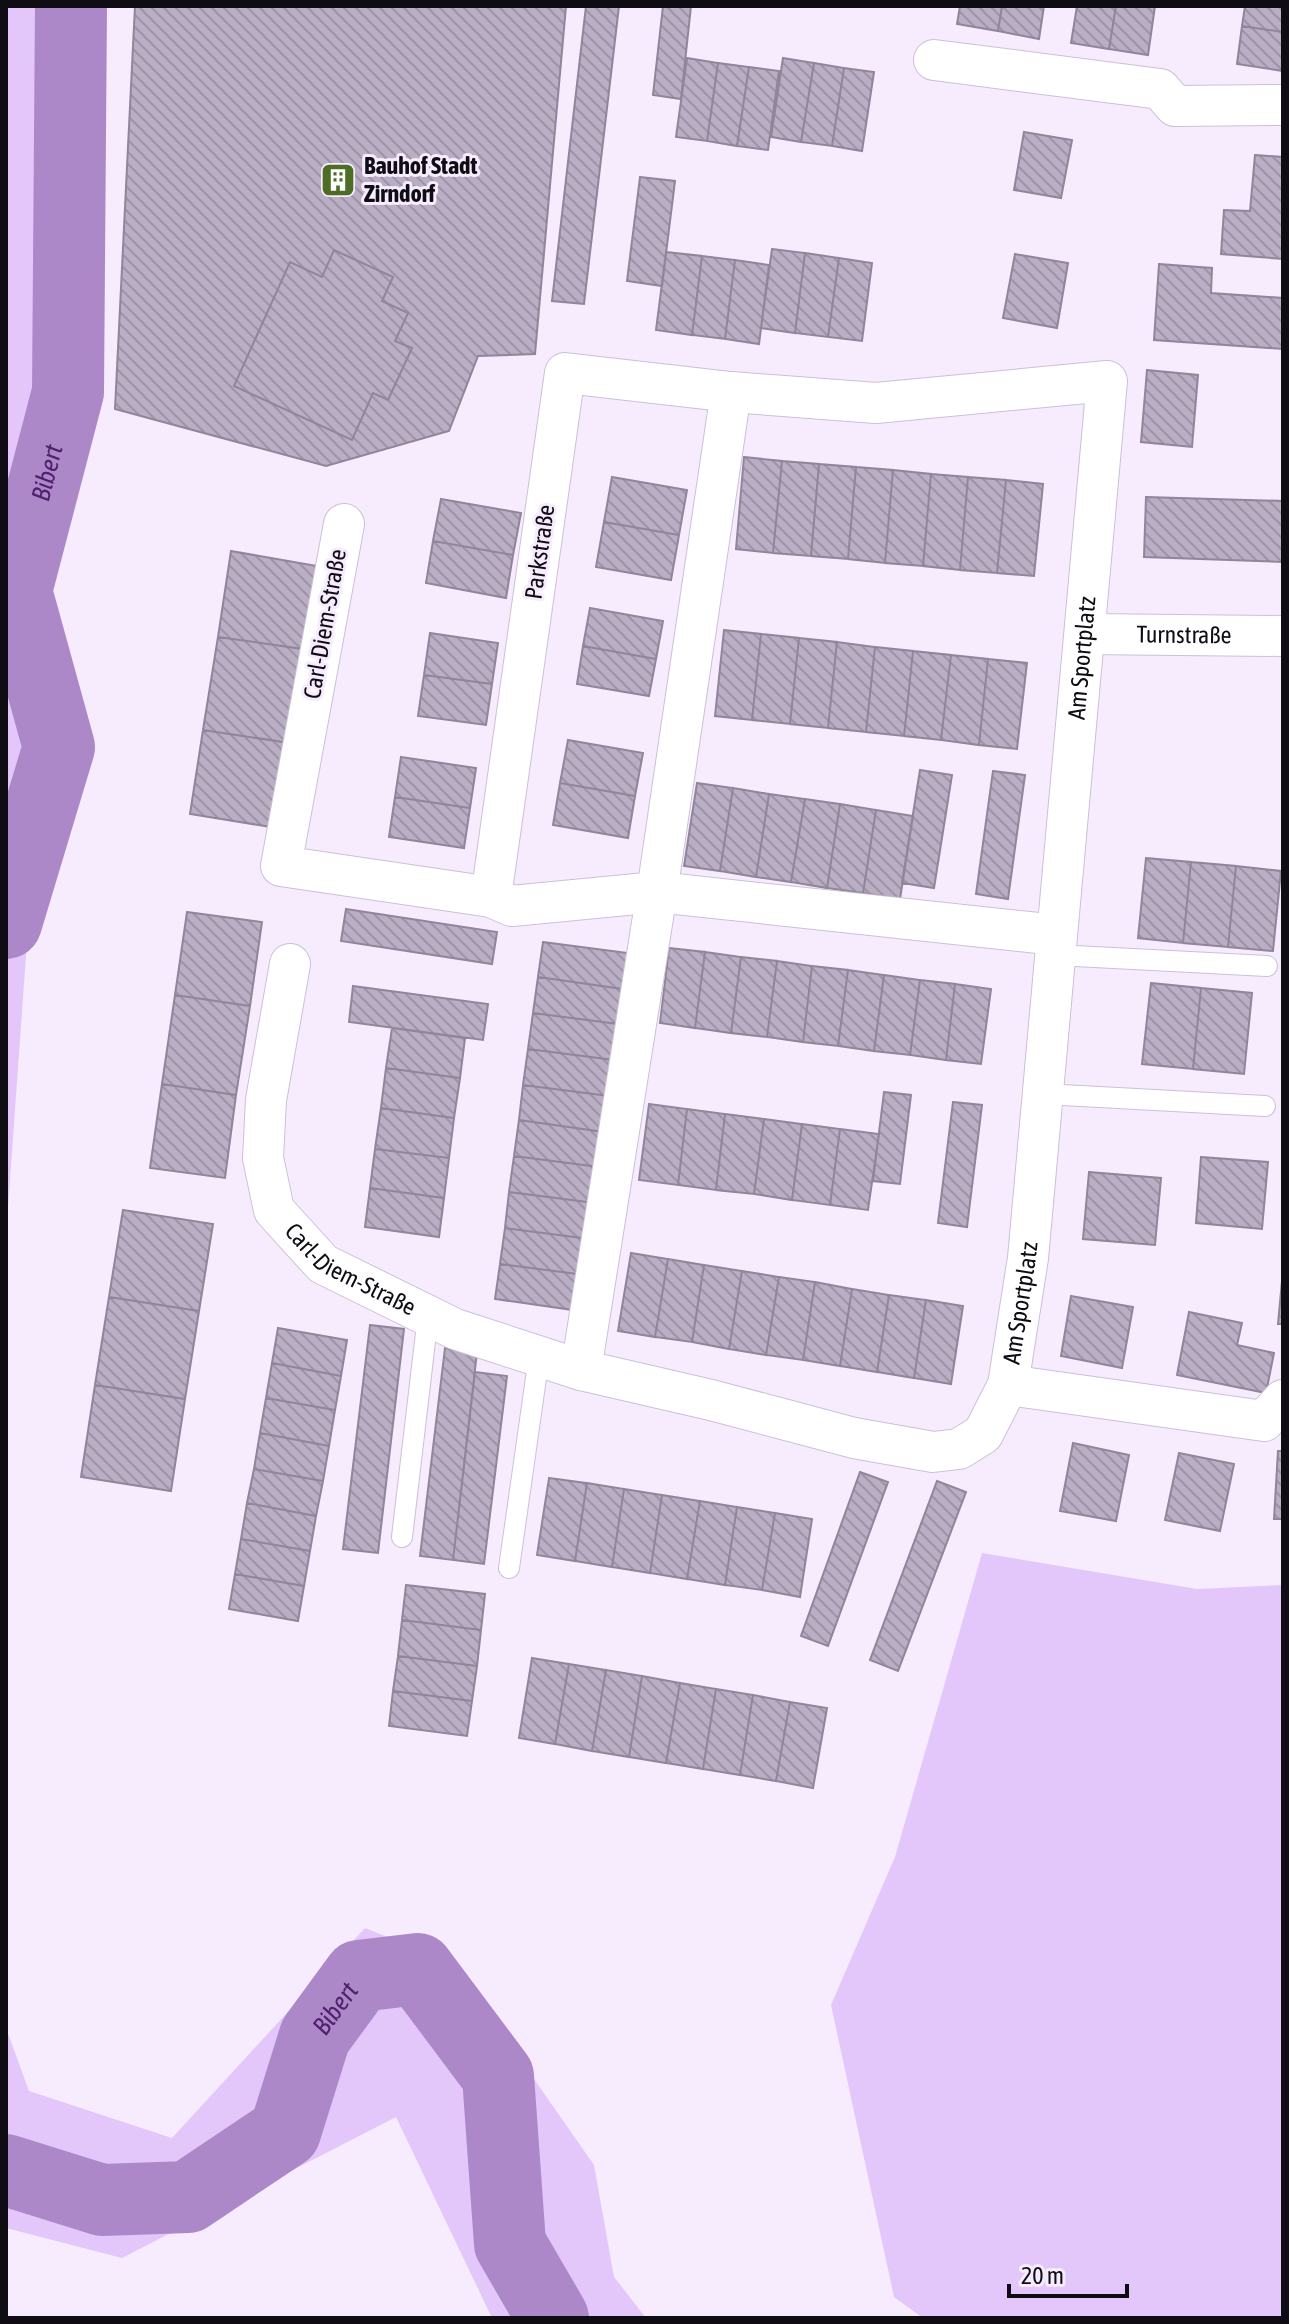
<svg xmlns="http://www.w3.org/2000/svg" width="1289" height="2324" viewBox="0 0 1289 2324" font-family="'Asap Condensed',sans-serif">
	<defs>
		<pattern id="building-back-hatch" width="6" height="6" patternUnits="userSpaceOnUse" patternTransform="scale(2)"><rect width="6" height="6" fill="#b9aec3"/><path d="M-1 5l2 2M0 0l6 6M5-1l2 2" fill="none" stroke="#9e94a7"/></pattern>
	</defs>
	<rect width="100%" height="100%" fill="#f6ecfe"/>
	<!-- grass -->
	<path fill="#e3c6fa" d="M6 6H94L6 1235Z
		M982 1553 1197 1589 1283 1585V2318H923L894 2297 831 2005 895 1857Z
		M365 1928 453 1963 594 2165 614 2277 646 2318H492L396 2117 122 2258 6 2228V2028L29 2091 172 2138Z"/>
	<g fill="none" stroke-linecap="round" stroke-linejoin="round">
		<!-- river -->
		<g stroke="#ad88c9" stroke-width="72">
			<path id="s1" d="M6 923 59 747 16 591 68 392 71 6"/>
			<path id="s2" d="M6 2170 102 2200 188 2197 285 2132 315 2036 359 1976 418 1969 498 2076 510 2244 553 2318"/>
		</g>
	</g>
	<!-- building -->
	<path fill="url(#building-back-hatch)" stroke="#90859a" stroke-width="2" d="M135 6H566L535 354 478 356 449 431 326 466 115 409Z
		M586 6H619L584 304 552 301Z
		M663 6H691L681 99 653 95Z
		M960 6H1002L998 31 957 24Z
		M1002 6H1044L1039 39 998 31Z
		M1077 6H1116L1109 49 1071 43Z
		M1116 6H1155L1148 55 1109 49Z
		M1245 6H1283V32L1242 26Z
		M1242 26 1283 32V71L1237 64Z
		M687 58 718 63 707 141 676 137Z
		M783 58 814 63 801 142 771 137Z
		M718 63 749 67 737 146 707 141Z
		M814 63 844 68 832 146 801 142Z
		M749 67 779 71 768 150 737 146Z
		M844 68 874 72 862 151 832 146Z
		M1024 132 1072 140 1061 198 1014 190Z
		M1255 155 1283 157V259L1221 254 1224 210 1250 211Z
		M640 177 675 181 662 286 627 281Z
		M772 249 805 253 795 333 761 328Z
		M334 250 393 277 382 301 408 313 395 341 412 348 388 400 373 393 352 440 234 386 290 262 322 277Z
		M666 252 702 256 692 335 656 330Z
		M805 253 839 258 828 337 795 333Z
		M1015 254 1068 263 1057 328 1003 318Z
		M702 256 735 260 725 339 692 335Z
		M839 258 872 263 862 341 828 337Z
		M735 260 769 265 759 344 725 339Z
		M1159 264 1212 268 1211 293 1283 298V349L1154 340Z
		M1147 370 1198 375 1192 447 1141 442Z
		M744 457 782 461 773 553 736 549Z
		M782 461 819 464 811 556 773 553Z
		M819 464 856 467 848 559 811 556Z
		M856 467 893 470 885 563 848 559Z
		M893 470 931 474 923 566 885 563Z
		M931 474 968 477 960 570 923 566Z
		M612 477 687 490 679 535 604 522Z
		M968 477 1006 480 997 573 960 570Z
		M1006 480 1043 484 1034 576 997 573Z
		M1146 497 1283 501V562L1144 557Z
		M441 499 521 513 513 555 433 541Z
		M604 522 679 535 671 580 596 567Z
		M433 541 513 555 506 598 426 583Z
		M231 551 317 566 303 649 218 637Z
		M590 608 663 621 656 659 583 646Z
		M724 630 761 634 752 720 715 716Z
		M430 633 498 643 492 684 424 675Z
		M761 634 799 638 790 724 752 720Z
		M218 637 303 649 290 743 203 730Z
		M799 638 837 642 828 728 790 724Z
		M837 642 875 647 866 732 828 728Z
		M583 646 656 659 649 696 577 684Z
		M875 647 913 651 904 736 866 732Z
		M913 651 951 655 941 740 904 736Z
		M951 655 988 659 979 745 941 740Z
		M988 659 1027 663 1017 749 979 745Z
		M424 675 492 684 486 725 418 716Z
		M203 730 290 743 277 828 190 814Z
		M568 740 643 753 635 796 560 783Z
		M401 757 476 768 470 808 395 797Z
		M920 770 952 775 934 888 902 883Z
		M993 771 1025 775 1008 899 976 894Z
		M560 783 635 796 628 838 553 825Z
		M697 783 733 788 720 871 684 866Z
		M733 788 769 794 756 877 720 871Z
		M769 794 805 799 791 882 756 877Z
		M395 797 470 808 464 848 389 837Z
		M805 799 840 804 827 888 791 882Z
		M840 804 876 810 863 893 827 888Z
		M876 810 913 816 900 899 863 893Z
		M1146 858 1191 862 1183 943 1138 938Z
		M1191 862 1236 866 1228 947 1183 943Z
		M1236 866 1281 871 1273 951 1228 947Z
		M346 909 497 932 492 964 341 941Z
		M187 912 262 922 250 1006 175 995Z
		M543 942 628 953 623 989 538 977Z
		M669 948 705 952 695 1028 660 1023Z
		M705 952 741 957 731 1033 695 1028Z
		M741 957 777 961 767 1037 731 1033Z
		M777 961 812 966 803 1042 767 1037Z
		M812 966 848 970 838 1046 803 1042Z
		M848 970 884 975 874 1051 838 1046Z
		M884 975 920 980 910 1055 874 1051Z
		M538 977 623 989 618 1024 533 1013Z
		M920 980 955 984 946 1060 910 1055Z
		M1151 983 1201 988 1193 1069 1142 1064Z
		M955 984 991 989 981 1064 946 1060Z
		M353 986 488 1004 483 1040 349 1022Z
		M1201 988 1252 993 1244 1074 1193 1069Z
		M175 995 250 1006 236 1095 162 1084Z
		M533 1013 618 1024 614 1060 528 1049Z
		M392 1028 465 1038 460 1078 386 1068Z
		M528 1049 614 1060 609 1096 523 1085Z
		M386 1068 460 1078 454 1118 381 1108Z
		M162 1084 236 1095 225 1178 150 1168Z
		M523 1085 609 1096 604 1132 519 1120Z
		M884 1092 911 1095 900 1184 873 1181Z
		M953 1102 982 1105 967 1227 938 1223Z
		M649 1104 687 1109 678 1185 639 1180Z
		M381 1108 454 1118 449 1158 375 1149Z
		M687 1109 725 1114 716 1190 678 1185Z
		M725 1114 764 1119 754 1194 716 1190Z
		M764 1119 802 1124 792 1200 754 1194Z
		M519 1120 604 1132 599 1167 514 1156Z
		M802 1124 840 1129 830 1205 792 1200Z
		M840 1129 879 1134 868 1210 830 1205Z
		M375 1149 449 1158 444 1198 370 1188Z
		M514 1156 599 1167 595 1203 509 1192Z
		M1201 1157 1268 1162 1262 1229 1196 1223Z
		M1089 1172 1161 1178 1155 1245 1083 1239Z
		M370 1188 444 1198 439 1237 365 1227Z
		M509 1192 595 1203 590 1239 505 1228Z
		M123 1210 213 1224 199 1311 109 1297Z
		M505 1228 590 1239 585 1275 500 1264Z
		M631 1253 668 1259 655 1337 618 1331Z
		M668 1259 704 1265 692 1342 655 1337Z
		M500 1264 585 1275 580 1311 495 1299Z
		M704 1265 742 1271 729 1349 692 1342Z
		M1283 1270V1324H1278Z
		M742 1271 779 1277 766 1355 729 1349Z
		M779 1277 815 1282 803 1360 766 1355Z
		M815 1282 852 1289 840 1366 803 1360Z
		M852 1289 889 1295 877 1372 840 1366Z
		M889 1295 926 1300 914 1378 877 1372Z
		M1071 1296 1133 1307 1122 1368 1061 1356Z
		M109 1297 199 1311 185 1399 95 1385Z
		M926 1300 963 1306 951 1384 914 1378Z
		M1189 1312 1242 1323 1237 1345 1274 1353 1266 1393 1177 1375Z
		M370 1325 404 1329 378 1553 343 1549Z
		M278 1328 347 1340 341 1376 272 1363Z
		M445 1348 477 1352 453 1560 420 1556Z
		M272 1363 341 1376 335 1410 266 1398Z
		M475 1372 507 1376 484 1564 453 1560Z
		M95 1385 185 1399 171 1491 81 1477Z
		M266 1398 335 1410 329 1446 260 1433Z
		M260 1433 329 1446 323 1481 254 1469Z
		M1073 1443 1129 1455 1116 1521 1060 1511Z
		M1278 1451H1283V1519H1274Z
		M1179 1453 1234 1464 1220 1531 1165 1520Z
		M254 1469 323 1481 316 1516 247 1503Z
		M860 1472 888 1482 828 1646 801 1636Z
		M549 1478 587 1483 575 1561 537 1555Z
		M937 1481 966 1492 898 1671 870 1660Z
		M587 1483 624 1489 612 1567 575 1561Z
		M624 1489 662 1495 650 1573 612 1567Z
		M662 1495 700 1501 687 1579 650 1573Z
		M700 1501 737 1507 725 1585 687 1579Z
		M247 1503 316 1516 310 1551 241 1539Z
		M737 1507 775 1513 762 1590 725 1585Z
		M775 1513 812 1519 800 1597 762 1590Z
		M241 1539 310 1551 304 1586 235 1574Z
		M235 1574 304 1586 298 1621 229 1609Z
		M406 1585 485 1594 481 1630 402 1620Z
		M402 1620 481 1630 477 1666 398 1656Z
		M398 1656 477 1666 472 1701 393 1691Z
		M532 1658 569 1664 555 1744 519 1738Z
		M569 1664 606 1670 592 1751 555 1744Z
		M606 1670 642 1676 629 1757 592 1751Z
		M642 1676 680 1683 666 1763 629 1757Z
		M680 1683 716 1689 703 1769 666 1763Z
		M716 1689 753 1695 740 1775 703 1769Z
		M393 1691 472 1701 467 1736 389 1726Z
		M753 1695 790 1702 776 1781 740 1775Z
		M790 1702 827 1708 813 1788 776 1781Z"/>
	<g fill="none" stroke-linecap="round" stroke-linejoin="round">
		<!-- lane casing -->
		<g stroke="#ccc0d6" stroke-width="22">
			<path id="lane" d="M1056 955 1267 966
				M1044 1094 1265 1106
				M402 1537 428 1316
				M509 1568 539 1357"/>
		</g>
		<!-- street casing -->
		<g stroke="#ccc0d6" stroke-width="42">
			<g id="street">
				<path d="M934 60 1160 89 1175 106 1283 105"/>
				<path d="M344 524 281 866 491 897 512 906 657 892 1057 935"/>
				<path id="s3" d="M1086 634 1283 636"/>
				<path id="s4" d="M290 964 266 1100 263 1158 274 1210 323 1264 455 1329 581 1370 711 1400 854 1438 933 1452 959 1449 983 1434 1008 1385 1028 1258 1107 381 876 403 731 392 565 373 491 897"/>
				<path d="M581 1370 657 892 731 392"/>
				<path d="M1008 1385 1264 1421 1283 1400"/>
			</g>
		</g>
		<!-- lane -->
		<use href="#lane" stroke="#fff" stroke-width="20"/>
		<!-- street -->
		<use href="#street" stroke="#fff" stroke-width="40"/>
	</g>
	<!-- icons -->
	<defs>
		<g id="building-square" transform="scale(1.8)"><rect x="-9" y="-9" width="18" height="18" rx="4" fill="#4d6d24" stroke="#f6ecfe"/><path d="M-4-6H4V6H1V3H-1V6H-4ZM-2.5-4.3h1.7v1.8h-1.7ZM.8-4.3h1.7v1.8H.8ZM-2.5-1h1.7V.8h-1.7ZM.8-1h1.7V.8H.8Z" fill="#fff"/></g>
	</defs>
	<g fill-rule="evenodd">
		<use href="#building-square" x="338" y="180"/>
	</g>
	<g text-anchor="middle" stroke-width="6" stroke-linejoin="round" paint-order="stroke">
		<!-- poi labels -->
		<g font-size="24" font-weight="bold" fill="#100c13" stroke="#f6ecfe" text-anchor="start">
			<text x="364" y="174">Bauhof Stadt<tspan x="364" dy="28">Zirndorf</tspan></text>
		</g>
		<!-- street labels -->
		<g font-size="24" fill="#100c13" stroke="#f6ecfe">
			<text transform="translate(540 552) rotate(-82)" y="8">Parkstraße</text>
			<text transform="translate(325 624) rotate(-80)" y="8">Carl-Diem-Straße</text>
			<text dy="8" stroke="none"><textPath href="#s3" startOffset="98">Turnstraße</textPath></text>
			<text dy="8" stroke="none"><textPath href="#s4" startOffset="1804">Am Sportplatz</textPath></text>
			<text dy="8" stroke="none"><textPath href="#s4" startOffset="348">Carl-Diem-Straße</textPath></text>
			<text dy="8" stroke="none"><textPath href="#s4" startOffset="1156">Am Sportplatz</textPath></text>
		</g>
		<!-- water labels -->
		<g font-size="26" font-style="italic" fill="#50216d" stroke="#f6ecfe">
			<text dy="9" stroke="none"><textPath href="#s1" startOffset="468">Bibert</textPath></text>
			<text dy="9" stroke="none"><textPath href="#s2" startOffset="438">Bibert</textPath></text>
		</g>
	</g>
	<!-- border -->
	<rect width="1289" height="2324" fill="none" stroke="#100c13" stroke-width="16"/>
	<!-- scale -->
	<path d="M1009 2284v12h118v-12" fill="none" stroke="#100c13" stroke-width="4"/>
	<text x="1021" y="2284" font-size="24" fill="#100c13" stroke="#f6ecfe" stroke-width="6" paint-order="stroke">20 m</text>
</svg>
